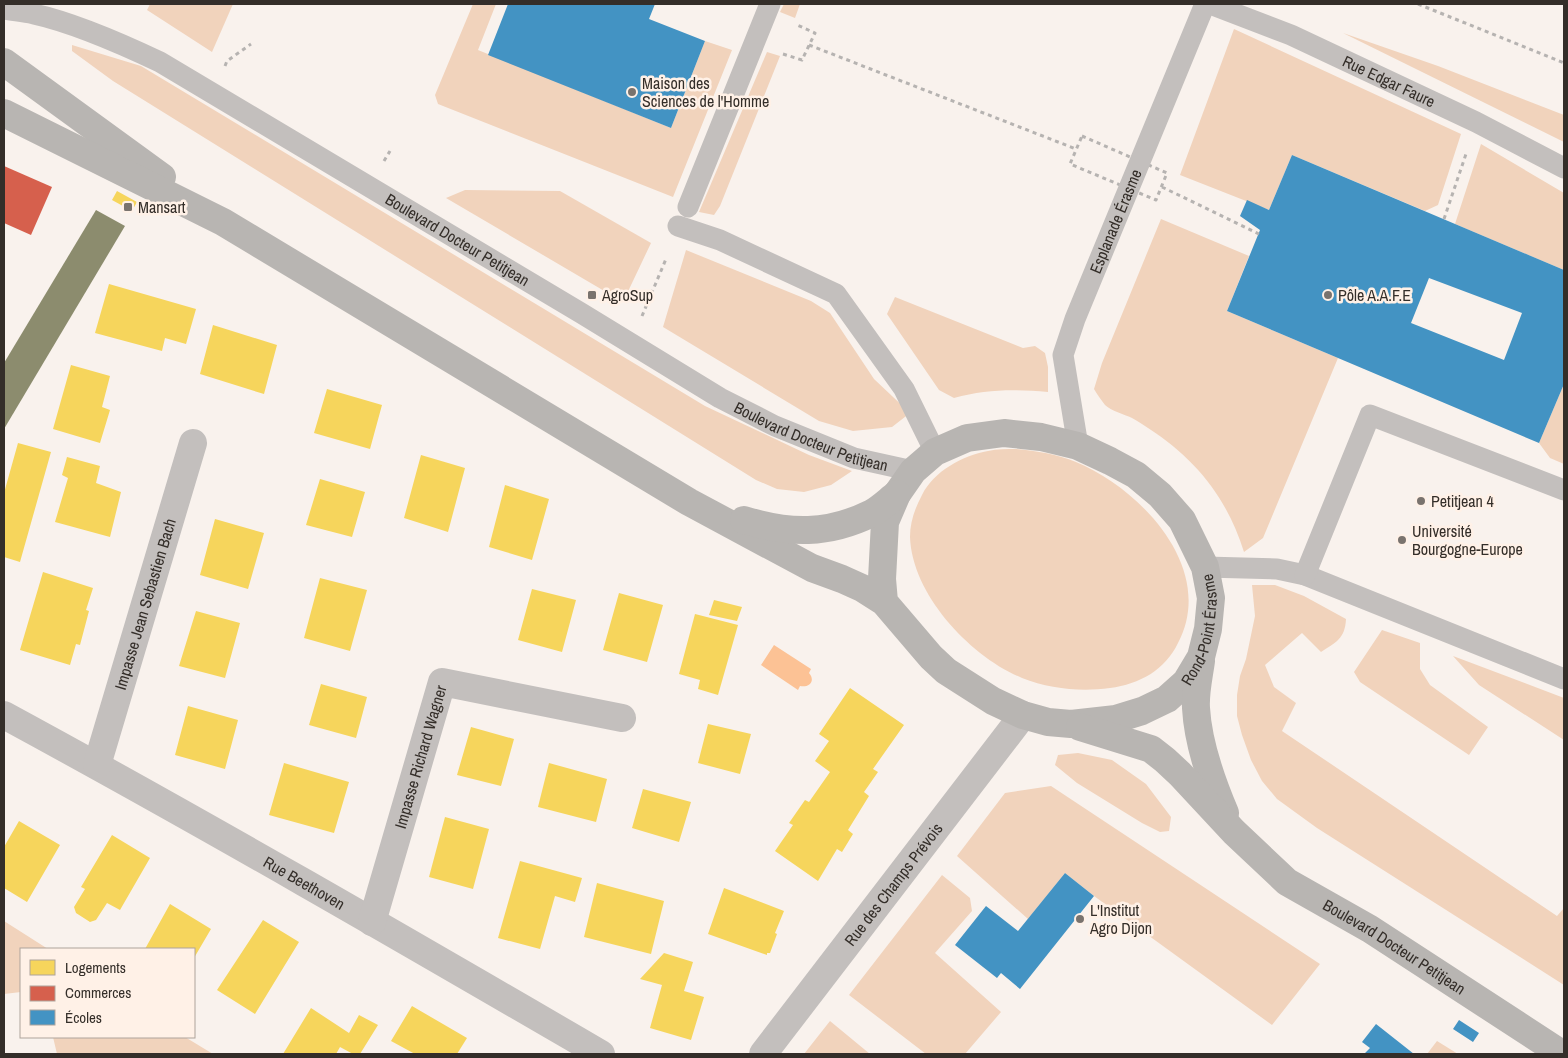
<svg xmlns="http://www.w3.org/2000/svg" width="1568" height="1058" viewBox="0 0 1568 1058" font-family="'Archivo Narrow',sans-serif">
	<rect width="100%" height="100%" fill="#f9f2ed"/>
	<!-- green -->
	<path fill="#f1d3bc" d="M150 4H233L212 52 147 10Z
		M473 4H496L478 50 671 128 705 41 732 50 673 197 438 104 435 95Z
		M784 4H800L795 18 780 12Z
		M1234 29 1461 134 1438 205 1425 211 1292 155 1269 210 1180 175Z
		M1343 33 1438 66 1564 115V142Z
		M72 45 141 66 705 406 809 455 852 471 831 485 804 492 777 489 756 480 113 81 72 51Z
		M767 52 780 56 720 206 714 215 699 212Z
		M1481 144 1564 193V270L1455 224Z
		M465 190 560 191 651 243 623 302 446 198Z
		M1161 219 1249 256 1227 311 1338 358 1263 538 1244 552C1227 498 1196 459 1148 428 1143 425 1138 421 1132 418 1124 414 1111 411 1105 405 1101 400 1097 394 1094 389L1102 363Z
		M686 250 811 301 830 313 874 379 910 413 892 427 853 431 819 421 663 327Z
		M895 297 1023 348 1035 346 1045 353 1048 367V392C1015 389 986 389 954 398L939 390 887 314Z
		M1564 384V464L1550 458 1539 443Z
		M1016 449C1037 451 1057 454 1076 462 1141 489 1217 569 1178 643 1165 670 1140 684 1110 688 1081 692 1050 689 1022 678 971 657 912 595 910 537 910 522 915 508 922 495 934 471 962 456 988 451 997 449 1007 449 1016 449Z
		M1252 585H1275L1304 596 1346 619C1345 639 1336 642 1321 652L1302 633 1265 665 1274 687 1296 703 1282 731 1557 916 1564 908V985L1317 828 1277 799 1262 781 1251 760 1242 735 1237 716V695L1240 676 1246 659 1255 616Z
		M1382 630 1420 643V669L1430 685 1488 727 1469 755 1360 682 1354 672Z
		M1453 656 1564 698V740L1479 685Z
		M1078 753 1112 760 1146 784 1171 817 1169 831 1160 832 1142 823 1077 783 1055 765 1058 755Z
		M1051 786 1320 964 1272 1025 1094 896 1065 873 1028 919 957 856 1005 793Z
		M942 875 970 898 972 911 935 953 1001 1012 965 1054H926L849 995Z
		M4 921 48 949H21V992L4 994Z
		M830 1021 870 1054H804Z
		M53 1037H185L213 1054H57Z
		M1437 1041 1458 1054H1427Z"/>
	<!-- water -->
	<path fill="#fcc295" d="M774 645 811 669 809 673C816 681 809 688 800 686L798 690 761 665Z"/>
	<!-- homes -->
	<path fill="#f6d55c" d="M117 191 137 202 132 211 112 200Z
		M109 284 196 309 186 344 165 338 162 351 95 333Z
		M213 325 277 345 264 394 200 374Z
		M71 365 110 376 102 407 110 410 100 443 53 429Z
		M327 389 382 405 370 449 314 433Z
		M18 443 51 452 20 562 4 557V493Z
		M421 455 465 468 448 532 404 518Z
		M67 457 100 466 96 483 121 492 110 537 55 522 68 478 62 475Z
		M320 479 365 492 352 537 306 525Z
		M505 485 549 499 532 560 489 547Z
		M215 519 264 533 248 589 200 575Z
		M43 572 93 588 86 610 89 611 80 645 76 644 70 665 20 650Z
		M320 578 367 590 350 651 304 638Z
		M532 589 576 600 562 652 518 640Z
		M619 593 663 605 647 662 603 650Z
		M714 600 742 607 737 621 709 615Z
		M196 611 240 623 225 678 179 666Z
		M695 614 738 625 718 695 698 689 700 680 679 674Z
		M321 684 367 697 356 738 309 725Z
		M850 688 904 725 873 769 878 772 864 792 869 796 848 830 853 834 842 852 837 849 818 881 775 851 793 825 789 823 805 800 809 802 830 772 815 761 829 741 819 734Z
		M188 706 238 720 225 769 175 755Z
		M708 724 751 734 740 774 698 763Z
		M471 727 514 739 501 786 457 775Z
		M284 763 349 782 334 833 269 815Z
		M549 763 607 779 596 822 538 807Z
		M643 789 691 802 679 842 632 828Z
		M445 817 489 829 473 889 429 877Z
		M19 821 60 845 27 902 4 888V847Z
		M112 835 150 858 120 910 107 903 96 920 90 922 76 913 74 907 85 889 81 887Z
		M520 861 582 878 575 902 555 896 540 949 498 938Z
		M597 883 664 901 651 954 584 937Z
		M724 888 784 911 775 933 777 934 770 953H767V955L708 934Z
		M170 904 211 929 194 958V949H145Z
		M263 920 299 942 255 1014 217 990Z
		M664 953 693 962 684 991 704 997 691 1040 650 1028 662 985 640 979Z
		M412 1006 467 1038 457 1054H415L391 1041Z
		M311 1008 349 1033 359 1015 378 1025 360 1054H353L340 1047 336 1054H283Z"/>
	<!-- shops -->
	<path fill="#d6604d" d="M4 166 52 187 31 235 4 223Z"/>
	<!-- schools -->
	<path fill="#4393c3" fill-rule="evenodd" d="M508 4H655L649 19 705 41 671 128 488 55Z
		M1292 155 1564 270V384L1539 443 1227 311 1260 230 1240 216 1247 200 1269 210ZM1429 278 1522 313 1504 360 1411 323Z
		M1065 873 1094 896 1020 989 1001 973 997 978 955 945 986 906 1018 931Z
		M1459 1020 1479 1033 1473 1042 1453 1029Z
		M1376 1024 1414 1054H1364L1370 1048 1362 1042Z"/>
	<!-- industry -->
	<path fill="#8c8c6e" d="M96 210 125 226 4 429V363Z"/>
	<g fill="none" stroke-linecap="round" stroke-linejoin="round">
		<!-- path -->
		<path stroke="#b6b3b1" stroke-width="3" stroke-dasharray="4 4" stroke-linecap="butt" d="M1418 4 1564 63
			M809 45 1076 149
			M783 54 802 60 815 33 795 24
			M225 66 227 61 251 44
			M1082 136 1167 173 1156 200 1070 164Z
			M384 161 390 151
			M1162 187 1259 234
			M1444 219 1467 151
			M642 316 666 259"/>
		<!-- service -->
		<g stroke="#c3bfbd" stroke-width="21">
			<path id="s1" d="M1210 4 1291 35 1476 122 1564 168"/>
			<path id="s2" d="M4 9C14 11 24 11 34 14 75 23 122 44 160 62L581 313 720 398 775 426 854 458 913 471"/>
			<path d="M688 207 770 4"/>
			<path d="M678 226 720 240 836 294 904 389 935 452"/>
			<path id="s3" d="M1078 446 1063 355 1075 319 1205 4"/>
			<path d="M1205 567 1277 569 1305 575 1564 679"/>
			<path d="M1305 575 1370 415 1564 490"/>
		</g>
		<!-- minor -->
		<g stroke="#c3bfbd" stroke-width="28">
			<path id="s4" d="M4 715C205 824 403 939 601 1054"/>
			<path id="s5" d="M97 765 193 443"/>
			<path id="s6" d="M372 922 442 682 622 718"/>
			<path id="s7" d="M763 1054 1023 715"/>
		</g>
		<!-- secondary -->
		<g stroke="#b8b5b2" stroke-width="28">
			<path d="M4 62 162 177"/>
			<path id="s8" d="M4 113 223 222 689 502 812 568 842 579 862 588 884 602 931 657 946 671 993 701 1023 715 1048 722 1071 724 1116 719 1142 711 1167 699 1186 682 1201 657 1208 629 1211 598 1205 567 1182 520 1160 495 1136 475 1110 461 1078 446 1041 437 1004 433 967 438 935 452 913 471 897 494 885 522 882 579 884 602"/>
			<path d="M744 520C789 534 828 535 872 513 881 508 889 500 897 494"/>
			<path d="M1201 661C1199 676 1195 692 1196 708 1198 744 1211 780 1225 813"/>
			<path id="s9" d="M1080 727 1151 749 1165 760 1180 774 1234 832 1287 882 1370 929 1562 1054"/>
		</g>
	</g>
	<!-- markers -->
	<g fill="#79736e" stroke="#fff1e7" stroke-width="2">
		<circle cx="632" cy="92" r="5"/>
		<rect x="123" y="202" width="10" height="10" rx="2.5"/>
		<rect x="587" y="290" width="10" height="10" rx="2.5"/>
		<circle cx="1328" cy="295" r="5"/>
		<circle cx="1421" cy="501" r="5"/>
		<circle cx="1402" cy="540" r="5"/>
		<circle cx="1080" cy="919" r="5"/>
	</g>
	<g text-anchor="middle" stroke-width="5" stroke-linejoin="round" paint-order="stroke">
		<!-- street labels -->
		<g font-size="16" fill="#342e29" stroke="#fff1e7">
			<text dy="6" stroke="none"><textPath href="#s1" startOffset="195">Rue Edgar Faure</textPath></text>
			<text dy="6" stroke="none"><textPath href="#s3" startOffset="236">Esplanade Érasme</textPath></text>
			<text dy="6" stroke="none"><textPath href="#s2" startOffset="512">Boulevard Docteur Petitjean</textPath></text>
			<text dy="6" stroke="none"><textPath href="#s2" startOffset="918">Boulevard Docteur Petitjean</textPath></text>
			<text dy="6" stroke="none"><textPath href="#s5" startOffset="168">Impasse Jean Sebastien Bach</textPath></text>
			<text dy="6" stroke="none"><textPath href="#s8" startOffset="1420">Rond-Point Érasme</textPath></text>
			<text dy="6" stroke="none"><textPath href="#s6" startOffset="172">Impasse Richard Wagner</textPath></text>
			<text dy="6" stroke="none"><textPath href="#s4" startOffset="344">Rue Beethoven</textPath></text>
			<text dy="6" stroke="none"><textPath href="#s7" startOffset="214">Rue des Champs Prévois</textPath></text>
			<text dy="6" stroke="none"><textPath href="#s9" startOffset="390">Boulevard Docteur Petitjean</textPath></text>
		</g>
		<!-- poi labels -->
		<g font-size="16" fill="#342e29" stroke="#fff1e7" text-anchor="start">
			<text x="642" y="89">Maison des<tspan x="642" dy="18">Sciences de l'Homme</tspan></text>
			<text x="138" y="213">Mansart</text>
			<text x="602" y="301">AgroSup</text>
			<text x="1338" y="301">Pôle A.A.F.E</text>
			<text x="1431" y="507">Petitjean 4</text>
			<text x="1412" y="537">Université<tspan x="1412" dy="18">Bourgogne-Europe</tspan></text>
			<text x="1090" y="916">L'Institut<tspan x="1090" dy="18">Agro Dijon</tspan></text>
		</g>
	</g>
	<!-- border -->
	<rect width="1568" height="1058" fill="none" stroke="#342e29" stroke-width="10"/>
	<!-- legend -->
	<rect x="20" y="948" width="175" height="90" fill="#fff1e7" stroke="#aea39b"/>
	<rect x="30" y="960" width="25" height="15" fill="#f6d55c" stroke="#aea39b"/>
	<text x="65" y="973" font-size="15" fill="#342e29">Logements</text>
	<rect x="30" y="986" width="25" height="15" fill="#d6604d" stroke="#aea39b"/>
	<text x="65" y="998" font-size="15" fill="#342e29">Commerces</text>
	<rect x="30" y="1010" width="25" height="15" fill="#4393c3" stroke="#aea39b"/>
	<text x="65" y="1023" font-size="15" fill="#342e29">Écoles</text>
</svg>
